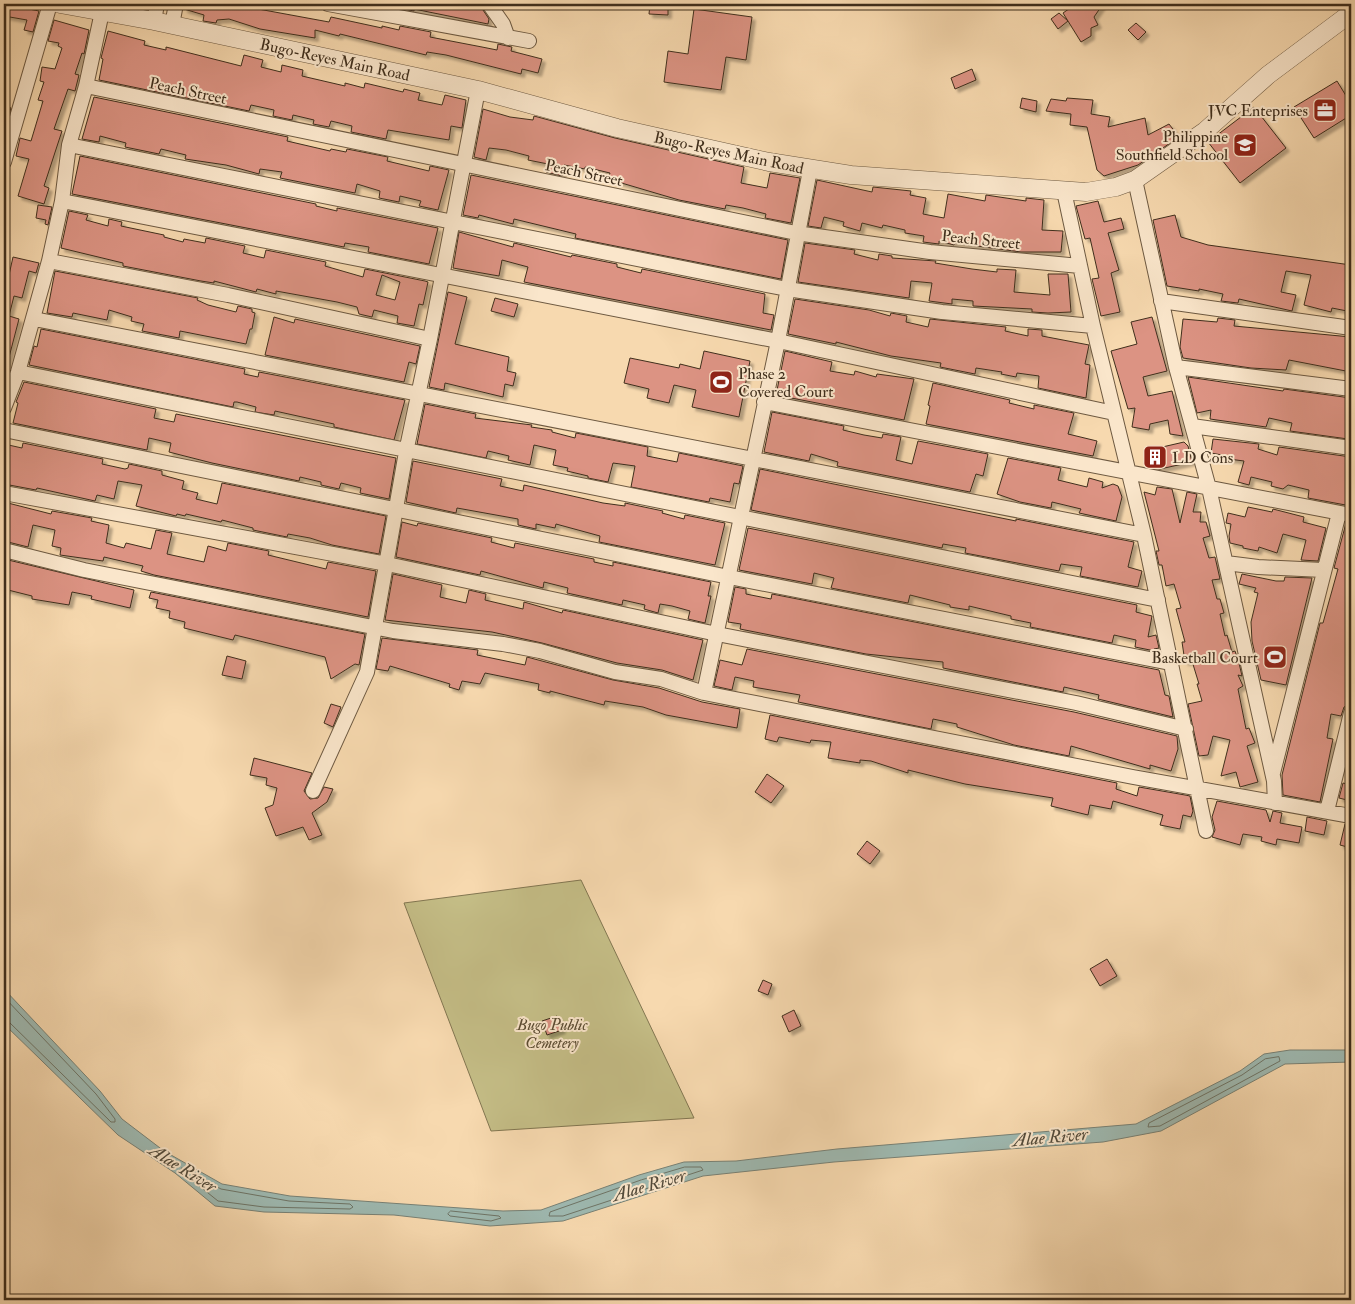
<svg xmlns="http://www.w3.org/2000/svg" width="1355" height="1304" viewBox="0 0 1355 1304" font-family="'IM FELL Double Pica',serif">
	<defs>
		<filter id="shadow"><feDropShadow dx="3.5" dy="3.5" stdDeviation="1" flood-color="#0004"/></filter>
	</defs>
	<rect width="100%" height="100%" fill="#f7d9af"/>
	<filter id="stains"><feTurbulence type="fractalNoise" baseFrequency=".004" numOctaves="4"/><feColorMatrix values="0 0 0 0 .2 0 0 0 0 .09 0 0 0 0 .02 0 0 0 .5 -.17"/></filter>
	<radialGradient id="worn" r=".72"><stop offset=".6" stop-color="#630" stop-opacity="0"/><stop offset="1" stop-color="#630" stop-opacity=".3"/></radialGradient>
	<!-- green -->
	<path fill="#c4bd86" stroke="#827651" d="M581 880 694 1118 491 1131 404 903Z"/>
	<!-- water -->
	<path fill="#9eb9b1" stroke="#788175" d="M4 989 100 1091 122 1119 164 1151 222 1184 290 1196 503 1211 541 1210 639 1175 684 1162 736 1161 837 1149 1136 1124 1240 1071 1264 1054 1290 1050H1351V1062L1285 1064 1161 1131 1103 1142 834 1162 703 1176 563 1221 490 1226 394 1215 264 1212 215 1206 175 1173 118 1135 4 1024Z"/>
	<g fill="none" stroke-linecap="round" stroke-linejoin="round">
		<!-- shore -->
		<path stroke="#6e7466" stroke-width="1" d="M4 997 96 1094 115 1119V1122H111L9 1022 4 1020
			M1279 1057 1280 1061 1160 1126 1148 1127 1149 1123 1242 1075 1265 1059Z
			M685 1167H701L703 1170 563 1216H549L550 1212 641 1180Z
			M182 1168 221 1189 289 1201 350 1204 353 1207 350 1209 264 1207 218 1201 182 1172Z
			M451 1211 499 1216 501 1218 491 1221 450 1216 448 1214Z"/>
	</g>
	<!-- building -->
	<path fill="#dc9383" stroke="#3f2e1c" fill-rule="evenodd" filter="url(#shadow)" d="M4 4 39 11 33 32 24 30 27 20 4 16Z
		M185 4H231L329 22 331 17 382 28V26L399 30 400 26 431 32 430 37 482 47 497 50 498 44 512 47 511 51 542 59 538 73 522 69 521 74 446 55 427 52 426 55 340 34 339 36 315 30V38L260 29 229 19 217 20 216 23 203 21 204 15 184 9Z
		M405 4H465L481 7 489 19 488 24 414 9V11L404 9Z
		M650 4H668V15L649 14Z
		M1076 4H1103L1094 17 1098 25 1091 28V36L1081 42 1063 13Z
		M694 9 752 17 746 60 726 57 721 90 664 82 668 51 688 54Z
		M1059 13 1068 21 1058 29 1051 19Z
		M54 20 89 30 84 54 82 53 75 74 79 75 75 91 68 89 54 129 62 131 44 186 49 188 44 204 18 196 29 159 16 156 20 138 31 141 43 101 38 100 44 82 40 81 42 67 55 69 62 48 58 46 59 43 48 41Z
		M1136 23 1146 32 1138 40 1128 30Z
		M108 31 145 41 144 45 166 50V47L241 66 244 55 263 60 261 67 281 72 282 65 303 70 302 76 345 86V83L364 88 365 83 403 92 404 89 420 93 418 100 442 105 445 95 466 100 462 128 451 126 449 140 388 130 386 139 351 132 352 126 331 121 329 127 313 124 314 120 293 115 292 120 273 116 274 110 251 105 249 111 99 80 103 59 101 58Z
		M972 69 976 80 955 89 951 78Z
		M1337 81 1351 104V115L1314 138 1294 107Z
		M94 97 288 137 287 141 330 151 331 149 346 152 347 149 388 157 387 161 429 171 430 166 449 170 438 210 419 206 421 201 400 196 399 202 379 198 380 191 357 184 355 193 280 178 282 172 260 169 259 174 226 165 185 159 186 155 161 149 159 154 125 147 126 143 100 136 99 142 82 139Z
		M1022 98 1037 101 1036 112 1020 108Z
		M1067 98 1093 100 1091 114 1110 117 1108 127 1145 118 1148 135 1169 124 1179 137 1138 165 1104 176 1097 170 1087 127 1070 125 1071 114 1046 111 1051 99 1066 101Z
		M4 106 11 108 4 132Z
		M1254 107 1286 148 1240 183 1208 142Z
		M483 109 510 117 533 120 534 116 615 138 744 167 741 183 767 188 770 173 800 178 791 223 765 218 766 214 743 208 726 205 725 209 679 200 608 179 610 173 585 167V169L564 165 562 176 546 172 548 164 528 160 529 156 506 150 489 148 486 160 474 157Z
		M80 156 316 204V206L337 211V208L438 228 429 264 368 252 369 247 345 243 344 247 72 194Z
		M471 175 788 240 781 279 575 238 576 234 514 219 513 224 479 215 478 218 463 215Z
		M817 180 872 192 873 187 911 191 910 195 926 198 923 214 944 218 948 194 985 201 986 195 1026 201V198L1044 200 1042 230 1063 231 1061 252H1021L955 243 954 245 939 241V244L923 242 924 236 905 233V230L883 225 882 228 862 223 860 231 843 226 844 222 824 217 821 228 808 226Z
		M1098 201 1104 222 1121 218 1124 229 1108 233 1119 270 1111 273 1120 312 1101 316 1092 279 1099 278 1090 238 1085 239 1076 206Z
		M38 205 52 207 48 225 45 224 46 220 36 218Z
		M69 211 88 215 86 220 108 226 109 219 122 222 121 226 164 235V237L183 242 184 239 205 243 206 238 245 246 243 253 264 258 266 250 326 262 325 266 363 277 365 269 425 281 428 282 423 305 419 304 414 326 397 323 398 316 374 310 372 317 359 314 357 307 337 302 276 291V294L257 289 256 292 214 281V283L201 281 123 266V263L61 248ZM382 275 400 282 395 300 376 295Z
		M1175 215 1181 237 1208 245 1351 265V293L1347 311 1332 308 1331 312 1304 305 1311 275 1286 271 1281 292 1296 295 1292 311 1239 299 1238 303 1221 301 1223 294 1199 289V291L1167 286 1153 220Z
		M459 232 513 247 514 243 571 257 572 255 617 264V267L641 273 642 269 765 294 763 313 774 315 771 330 524 282 528 267 502 260 499 276 453 268Z
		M805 243 855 250 854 254 878 260 879 254 892 256V258L936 261 935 263 972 269 997 272V269L1016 270 1014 292 1050 295 1048 274H1068L1071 312 1048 313 1032 312V309L973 306V301L952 299V304L929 301 932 283 911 281 909 298 798 282Z
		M13 257 39 263 36 273 29 271 22 298 14 296 9 316 19 319 7 365H4V273L9 275Z
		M55 271 198 298 197 300 208 305 236 312 238 306 252 309V312L255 313 252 329H250L246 344 180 331 179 338 142 331 144 324 131 321 132 317 109 310 107 320 73 313 72 317 47 313Z
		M448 292 467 297 455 344 509 357 507 371 516 373 513 386 505 384 503 397 445 383 444 390 429 387Z
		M495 298 518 304 514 317 491 311Z
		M795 299 869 310 890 316 891 313 907 316 906 322 928 327 930 319 1006 327 1005 331 1028 336V329L1042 330V336L1089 345 1085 364 1090 365 1086 398 1038 388 1039 376 1017 373 1016 377 1001 374 1002 372 976 368 975 374 940 367 941 363 891 356 836 342V344L788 334Z
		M274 317 294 323 295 319 420 346 416 364 409 362 404 382 265 355Z
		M1152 317 1167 371 1143 377 1148 396 1172 391 1183 436 1170 434 1168 420 1150 424 1149 430 1132 427 1135 408 1128 409 1111 351 1137 344 1131 322Z
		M1218 318 1235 320 1234 326 1351 337V372L1289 360 1286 370 1251 368 1183 358 1180 347 1183 319 1217 322Z
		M41 329 245 369 244 374 258 377 259 372 405 400 394 440 334 427V424L275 411 274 415 255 412 256 407 237 402H234L233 407 29 365 34 346 37 347Z
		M704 351 750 361 739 417 692 407 696 390 674 385 669 403 647 398 649 389 624 383 630 358 679 368 680 364 700 369Z
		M785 351 832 362 830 371 854 375 855 371 876 377 877 374 914 379 904 420 776 395Z
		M1188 377 1283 391 1284 389 1351 398V427L1348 439 1290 431 1292 423 1269 418 1266 427 1210 419 1211 410 1197 413Z
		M24 382 156 409 154 418 174 422 176 414 396 458 389 499 360 493 361 488 341 483 339 489 321 485V482L300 477 299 481 212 463 169 452 171 443 149 438 147 450 13 423 18 403 16 402Z
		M933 383 1010 400 1009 403 1034 409V405L1074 413 1068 434 1097 441 1093 456 926 424 930 406 928 405Z
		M425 404 476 414 475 418 532 425 531 427 552 430V432L575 438 576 433 648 447 647 456 677 462 679 453 743 466 739 484 734 483 730 502 710 498 709 502 631 487 635 466 613 463 608 482 588 478V476L567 471 568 468 553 465 556 450 534 445 530 465 508 460 509 456 488 451 486 458 417 444Z
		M772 412 844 426 843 430 864 435 882 438 883 434 901 437 896 460 912 464 918 441 988 454 983 476 976 474 970 492 837 466 838 462 811 454 809 461 764 452Z
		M1213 439 1259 444 1258 449 1277 455 1279 447 1351 457V506L1308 498 1309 490 1288 485 1283 489 1271 486 1272 482 1251 477 1249 485 1238 482 1244 461 1221 458 1222 455 1211 453Z
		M1184 442 1188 446 1192 462 1160 469 1149 467 1145 451Z
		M23 443 103 459 102 464 125 469 128 468 129 464 162 471V475L184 481 182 489 198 493 196 499 217 504 222 483 386 516 379 554 332 545 310 538 288 534 287 537 253 530V528L222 520 221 522 186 514 185 516 177 514 176 516 136 506 142 485 118 481 114 499 97 495 95 501 37 488 36 490 4 484V444L22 448Z
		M1008 458 1061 468 1058 480 1087 487 1089 478 1103 482 1102 488 1113 484 1118 486 1122 497 1116 521 1079 513 1081 509 1052 502 1051 508 1020 502 997 494Z
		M413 461 502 479 500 486 523 491 524 485 603 503 625 506V503L663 511 662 513 684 519 685 515 725 523 715 565 599 542 600 536 556 524 555 528 536 524V529L518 525V519L457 508 456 513 406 502Z
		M760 469 1016 521V519L1134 542 1128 567 1142 571 1138 587 1080 576 1082 567 1061 564 1059 571 965 553 966 548 943 544 942 548 751 510Z
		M1157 487 1172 489 1180 523 1187 492 1197 494 1193 512H1201L1200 522H1206L1210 536 1203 538 1209 558 1215 557 1220 579 1212 580 1217 599H1220L1224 613 1220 614 1225 636 1227 635 1232 652 1235 651 1239 663 1242 676 1238 675 1243 686 1238 689 1246 729 1249 728 1255 743 1247 746 1258 782 1240 787 1236 772 1221 776 1230 740 1213 736 1208 755 1199 756 1188 704 1202 701 1197 684H1199L1192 661 1185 662 1182 642H1185L1176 609 1181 608 1174 584 1166 586 1162 565H1159L1156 551H1159L1144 492 1155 495Z
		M4 502 51 514 52 511 92 518 91 521 109 525 106 543 124 548 126 543 151 549 156 530 172 533 167 554 204 562 208 546 226 551 228 543 269 551 268 555 326 569 328 562 376 571 368 617 154 575 141 571 143 566 104 557 103 561 60 555 61 548 52 546 55 530 33 525 28 547 4 541Z
		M1248 507 1272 512 1273 509 1304 517 1303 522 1326 528 1318 561 1301 560 1306 540 1283 534 1277 553 1259 547 1258 551 1243 548V546L1230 543 1229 536 1231 524 1226 523 1228 513 1245 517Z
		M402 522 417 526 418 523 492 538 491 542 514 548 515 543 594 559V562L613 566V562L711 582 708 596H711L705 623 688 619 690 611 672 606 660 604 658 613 644 609 645 605 623 600 622 605 567 593 568 588 544 582 543 588 481 571 480 575 396 557Z
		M1346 523 1351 524V704L1344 707 1341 716 1331 714 1327 738 1333 739 1320 802 1283 795 1282 775 1320 623H1323L1338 569 1334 568Z
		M748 528 1137 605 1136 612 1152 616 1148 637 1156 635 1159 648 1154 649 1155 651 1135 647 1136 640 1114 635 1112 643 1030 627 1031 623 1011 619V616L969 606V610L950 607V605L910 595 908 603 831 588 834 578 814 573 812 584 739 570Z
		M4 559 134 590 130 608 91 599 92 596 72 592 69 605 32 599V596L4 589Z
		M393 574 442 585 440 597 466 603 469 590 486 594 485 600 523 609 524 602 562 613 563 610 703 640 693 680 662 670 617 663 542 643 492 632 385 620Z
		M1242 574 1276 581H1284L1285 577 1312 578 1286 685 1261 680 1252 641 1251 622 1258 593 1254 592 1256 588 1239 584Z
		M735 587 746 589V594L771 599 772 594 1159 670 1165 695 1169 696 1173 717 1098 699 1099 695 1064 687 1063 692 943 668V662L866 654 740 629 741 624 728 622Z
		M151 592 365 634 359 665 355 664 331 679 325 657 235 635 233 640 184 628 185 622 169 618 170 611 156 608 158 600 149 598Z
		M382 638 478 650 477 655 525 665 527 657 613 680 659 688 702 702 740 709 737 728 666 715 643 707 605 701 604 705 550 691V693L538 690 539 684 485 673 480 684 462 681 459 690 449 687 450 684 390 666 388 671 376 669Z
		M747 649 1074 712 1177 736 1178 749 1171 771 1150 765V769L1071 746 1069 756 1014 745 957 727V724L933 719 931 729 798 702 800 695 753 687 754 681 735 677 732 690 714 686 720 660 742 665Z
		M227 656 246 661 242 679 222 675Z
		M331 704 341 707 333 727 324 723Z
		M770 715 1117 783 1116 789 1137 796 1139 787 1185 795 1190 796 1193 811 1191 817 1183 815 1180 829 1160 825 1163 815 1113 801 1111 809 1090 805 1088 815 1051 806 1053 798 965 784 908 770V773L871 761 860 760V763L828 758 831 742 811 740 810 743 779 737 777 742 765 739Z
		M254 758 312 773 304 791 310 799 318 798 324 787 333 789 327 802 312 813 322 835 309 840 303 827 276 836 265 808 273 805 277 788 266 785 267 778 250 775Z
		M767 774 784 786 771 803 755 792Z
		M1343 783 1351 785V801L1339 798Z
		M1217 801 1266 810 1270 822 1273 811 1282 813 1280 823 1302 827 1299 843 1277 839 1276 845 1261 841 1262 837 1243 834 1240 845 1212 837 1215 830 1212 817Z
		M1307 817 1327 821 1324 835 1305 831Z
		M1345 824 1351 825V848L1340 845Z
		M867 841 880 851 870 864 857 854Z
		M1107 959 1117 976 1100 986 1090 969Z
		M763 980 772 984 768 995 758 991Z
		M794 1010 801 1026 789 1032 782 1016Z
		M557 1016 562 1030 547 1035 542 1021Z"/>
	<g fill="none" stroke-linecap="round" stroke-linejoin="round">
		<!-- minor casing -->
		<g stroke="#6d5941" stroke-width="16">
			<path id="minor" d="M328 4 529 41
				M489 4 503 24 508 38
				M154 21 157 4
				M172 25 176 4
				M86 86 796 233 930 252 1080 266
				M69 145 787 289 942 312 1093 326
				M4 162 50 4
				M1135 180 1176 367 1209 488 1274 781 1275 803
				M1064 191 1093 326 1144 535 1206 831
				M62 201 778 341 1114 413
				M49 261 228 295 430 339
				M1161 301 1351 328
				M34 319 1144 535
				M1176 367 1351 389
				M18 372C398 451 778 524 1158 600
				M764 402 1351 515
				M4 408 18 372 49 261 62 201 69 145 86 86 102 12
				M1192 426 1351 448
				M4 430 729 577 1170 663
				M4 493 387 564 717 634 1076 703 1186 729
				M4 550 84 570 393 631 503 644 540 651 615 672 661 679 704 693 1133 777 1351 816
				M1226 563 1258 567 1323 570
				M704 693 778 341 810 170
				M1273 773 1339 513
				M313 791 367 672 406 452 430 339 478 90
				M1327 811 1351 713"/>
		</g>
		<!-- tertiary casing -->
		<g stroke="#6d5941" stroke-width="19">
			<path id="tertiary" d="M60 4 154 21 478 90 617 128 769 162 851 175 1086 192 1116 187 1135 180 1205 131 1268 75 1351 13"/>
		</g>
		<!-- minor -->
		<use href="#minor" stroke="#fae6cb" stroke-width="14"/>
		<!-- tertiary -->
		<use href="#tertiary" stroke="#fae6cb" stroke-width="18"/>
	</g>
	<!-- icons -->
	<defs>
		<g id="office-square" transform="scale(1.25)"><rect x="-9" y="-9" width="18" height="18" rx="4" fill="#8f2418" stroke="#fae6cb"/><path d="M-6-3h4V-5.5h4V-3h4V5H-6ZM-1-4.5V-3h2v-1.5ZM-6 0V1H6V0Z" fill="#fff"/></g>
		<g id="school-square" transform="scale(1.25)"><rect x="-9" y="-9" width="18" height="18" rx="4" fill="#8f2418" stroke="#fae6cb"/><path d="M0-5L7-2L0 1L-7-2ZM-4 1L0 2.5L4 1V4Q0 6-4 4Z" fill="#fff"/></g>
		<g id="stadium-square" transform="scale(1.25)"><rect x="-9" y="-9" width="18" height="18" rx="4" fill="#8f2418" stroke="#fae6cb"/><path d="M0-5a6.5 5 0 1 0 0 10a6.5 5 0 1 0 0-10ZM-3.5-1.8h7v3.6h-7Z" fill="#fff"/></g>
		<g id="building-square" transform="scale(1.25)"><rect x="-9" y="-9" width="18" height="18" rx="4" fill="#8f2418" stroke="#fae6cb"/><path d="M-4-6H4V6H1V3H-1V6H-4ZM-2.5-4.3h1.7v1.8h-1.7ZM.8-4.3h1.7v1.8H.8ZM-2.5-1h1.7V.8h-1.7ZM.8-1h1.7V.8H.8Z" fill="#fff"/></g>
	</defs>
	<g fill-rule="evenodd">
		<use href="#office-square" x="1325" y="110"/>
		<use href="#school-square" x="1245" y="145"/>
		<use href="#stadium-square" x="721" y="382"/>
		<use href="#building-square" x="1155" y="457"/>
		<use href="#stadium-square" x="1275" y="657"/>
	</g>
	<g text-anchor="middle" stroke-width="4" stroke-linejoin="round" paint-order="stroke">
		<!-- street labels -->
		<g font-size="16" fill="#3f2e1c" stroke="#fae6cb">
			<text transform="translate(335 59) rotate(12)" y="6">Bugo-Reyes Main Road</text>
			<text transform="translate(188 90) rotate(12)" y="6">Peach Street</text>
			<text transform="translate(729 152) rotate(12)" y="6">Bugo-Reyes Main Road</text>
			<text transform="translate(584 172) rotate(12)" y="6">Peach Street</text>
			<text transform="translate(981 239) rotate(6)" y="6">Peach Street</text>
		</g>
		<!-- poi labels -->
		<g font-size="16" fill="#3f2e1c" stroke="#fae6cb" text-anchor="end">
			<text x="1308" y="116">JVC Enteprises</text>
			<text x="1228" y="142">Philippine<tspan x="1228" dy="18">Southfield School</tspan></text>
			<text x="738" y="379" text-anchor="start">Phase 2<tspan x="738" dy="18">Covered Court</tspan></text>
			<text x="1172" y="463" text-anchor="start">LD Cons</text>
			<text x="1258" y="663">Basketball Court</text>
		</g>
		<!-- park labels -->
		<g font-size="16" font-style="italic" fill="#5a4b31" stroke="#fae6cb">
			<text x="552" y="1030">Bugo Public<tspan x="552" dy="18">Cemetery</tspan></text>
		</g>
		<!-- water labels -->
		<g font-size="18" font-style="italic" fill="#524a3a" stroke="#fae6cb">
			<text transform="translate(1050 1137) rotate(-5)" y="6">Alae River</text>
			<text transform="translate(183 1168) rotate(32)" y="6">Alae River</text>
			<text transform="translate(649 1185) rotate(-16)" y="6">Alae River</text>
		</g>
	</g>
	<!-- margin -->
	<rect width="1355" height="1304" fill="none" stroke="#f7d9af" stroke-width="20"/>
	<rect x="5" y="5" width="1345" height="1294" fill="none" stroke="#3f2e1c" stroke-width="2.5"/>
	<rect x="10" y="10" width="1335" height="1284" fill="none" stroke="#3f2e1c"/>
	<rect width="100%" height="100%" filter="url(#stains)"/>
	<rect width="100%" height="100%" fill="url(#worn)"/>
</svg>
